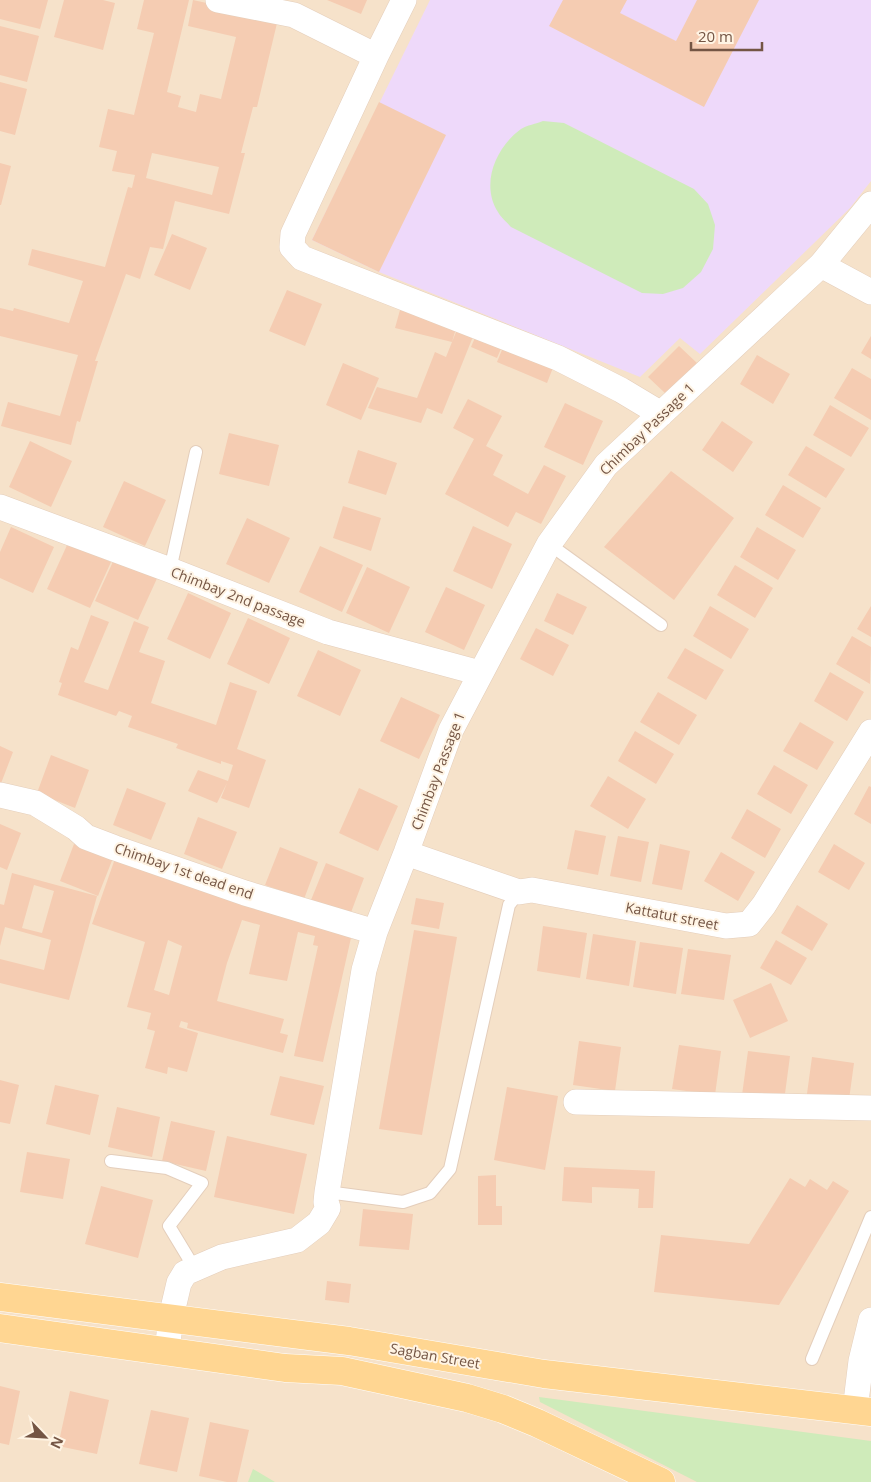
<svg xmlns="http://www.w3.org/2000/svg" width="871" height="1482" viewBox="0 0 871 1482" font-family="'Open Sans',sans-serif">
	<rect width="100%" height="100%" fill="#fef1dc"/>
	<!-- residential -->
	<path fill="#f6e2ca" d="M0 0H404L292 247 665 410 296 243 406 0H871V1482H0Z"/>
	<!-- education -->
	<path fill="#eed9fa" d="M430 0H871V181L850 208 700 354 680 338 640 377 379 272 312 240Z"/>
	<!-- green -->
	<path fill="#cfebba" d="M543 121 564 123 694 189 708 204 715 225 713 249 701 272 683 288 663 294 642 293 511 227C507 222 501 218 498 212 480 184 496 147 521 129 527 125 536 124 543 121Z
		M539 1397 871 1441V1482H697L540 1402Z
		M253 1469 275 1482H248Z"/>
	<!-- building -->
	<path fill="#f5ccb2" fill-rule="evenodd" d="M0 0H48L40 29 0 19Z
		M64 0H103L115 3 103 50 54 37Z
		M144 0H189L167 92 181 96 178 107 196 112 200 94 221 99 236 37 188 26 193 0 278 19 257 107H253L241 153H245L229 214 175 201 163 249 150 247 140 279 126 274 95 361H98L80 422 77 421 71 445 1 426 8 402 60 416 78 355 0 336V308L13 311 14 308 69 323 83 281 28 265 32 249 105 267 128 187 132 188 135 175 112 171 117 151 99 147 108 109 134 115 154 33 137 29ZM152 153 219 167 212 195 146 178Z
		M327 0H367L361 14Z
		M563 0H627L620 13 676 41 697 0H759L704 107 549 26Z
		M0 26 39 36 27 82 0 75Z
		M0 82 27 89 15 135 0 131Z
		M379 102 446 135 379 272 312 240Z
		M0 163 11 166 1 205H0Z
		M172 234 207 248 190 290 154 275Z
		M287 290 322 304 305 346 269 331Z
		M400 310 457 325 452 342 395 328Z
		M458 327 474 334 442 414 427 408 421 423 368 408 377 387 417 398 435 352 446 357Z
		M477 333 503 344 497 358 471 347Z
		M871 336V359L861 353Z
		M506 340 556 360 547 383 497 362Z
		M679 346 697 363 666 394 648 377Z
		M757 355 790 374 773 404 740 384Z
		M343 363 379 378 361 420 326 405Z
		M852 368 871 379V420L834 398Z
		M468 399 502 416 486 446 503 455 493 475 528 494 544 465 566 476 541 524 516 512 508 527 445 494 474 439 453 428Z
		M565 403 603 421 583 465 544 447Z
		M830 405 869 428 851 457 813 435Z
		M722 421 753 442 733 472 702 450Z
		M229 433 279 445 269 486 219 474Z
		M30 441 72 461 51 507 9 487Z
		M806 446 845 469 826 498 788 475Z
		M358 450 397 463 386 495 348 483Z
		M671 471 734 518 674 600 604 547Z
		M124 481 166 500 145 546 103 527Z
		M783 485 821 508 803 538 765 515Z
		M343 506 381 518 371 551 333 538Z
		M247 518 290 538 269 583 226 564Z
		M473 526 512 544 492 589 453 571Z
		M11 527 54 547 33 593 0 578V552Z
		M757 527 796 550 778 580 740 557Z
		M68 543 111 562 90 608 47 589Z
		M320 546 363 565 342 612 299 592Z
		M116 555 159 574 138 620 95 601Z
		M735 565 773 588 755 618 717 595Z
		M367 567 410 587 389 633 346 613Z
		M446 587 485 605 464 650 425 632Z
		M188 593 231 613 210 659 167 639Z
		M557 593 587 607 573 635 544 621Z
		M710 606 749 629 731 659 693 636Z
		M871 606V637L857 629Z
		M91 615 109 622 84 682 108 690 134 621 149 627 139 652 165 661 151 703 216 725 230 682 257 691 237 749 266 760 249 808 221 798 227 783 217 803 188 791 198 770 228 781 233 765 221 761V764L176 748 178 744 128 727 132 716 119 711 116 716 58 695 62 683 59 682 71 647 78 650Z
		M248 618 290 638 269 684 227 664Z
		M536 628 569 645 553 676 520 659Z
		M852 636 871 647 870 684 836 664Z
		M685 648 724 670 706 700 667 678Z
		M318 650 361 670 340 716 297 696Z
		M830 672 864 692 847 721 814 701Z
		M658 692 697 715 679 745 640 722Z
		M401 697 440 715 419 759 380 741Z
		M800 722 834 742 817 770 783 751Z
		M635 731 674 754 656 784 618 761Z
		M0 746 13 752 0 786Z
		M51 755 89 770 75 808 37 793Z
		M774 765 808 785 791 814 757 794Z
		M608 776 646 799 628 829 590 806Z
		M869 786 871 787V824L854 814Z
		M127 788 166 803 151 840 113 825Z
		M359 788 398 806 378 851 339 833Z
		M747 809 781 829 765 858 731 838Z
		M198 817 237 832 222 869 184 854Z
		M0 824 21 833 7 870 0 867Z
		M575 830 606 836 598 875 567 869Z
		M618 836 649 842 641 882 610 876Z
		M74 844 113 858 98 896 60 881Z
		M660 844 690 851 682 890 652 884Z
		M834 844 865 863 849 890 818 872Z
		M280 847 318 862 304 899 265 885Z
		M721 852 755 872 738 901 704 881Z
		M117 853 353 929 323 1062 294 1056 318 946 313 945 315 936 298 932 287 981 249 974 260 925 242 920 227 963 217 1001 284 1019 280 1033 288 1035 283 1053 187 1028 188 1023 181 1021 179 1027 198 1033 187 1072 168 1067 167 1074 145 1068 155 1031 147 1029 151 1013 127 1007 145 942 92 924ZM168 940 182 946 169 995 154 990Z
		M326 863 364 878 350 915 311 900Z
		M12 873 97 896 69 1000 0 983V959L44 970 51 940 5 927 0 946V904L4 905ZM34 885 54 891 42 933 22 928Z
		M416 898 444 903 439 929 411 924Z
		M797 905 828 924 812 951 781 933Z
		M543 926 587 933 580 978 537 971Z
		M414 930 457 937 422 1135 379 1129Z
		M593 934 636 941 629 986 586 979Z
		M776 940 807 958 791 985 760 968Z
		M640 942 683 948 676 994 633 987Z
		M688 949 731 955 724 1000 681 994Z
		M771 983 788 1021 750 1038 733 1000Z
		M579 1041 621 1047 615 1091 573 1085Z
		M679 1045 721 1051 715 1095 672 1089Z
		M748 1051 790 1056 784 1101 742 1095Z
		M812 1057 854 1063 848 1107 806 1101Z
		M280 1076 324 1086 314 1125 270 1115Z
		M0 1080 19 1085 10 1124 0 1122Z
		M55 1085 99 1095 90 1135 46 1124Z
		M507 1087 558 1096 545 1170 494 1160Z
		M117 1107 160 1117 152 1157 108 1147Z
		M171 1121 215 1131 206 1171 162 1161Z
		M227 1136 307 1154 294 1214 214 1197Z
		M27 1152 70 1159 63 1199 20 1192Z
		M564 1167 655 1171 653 1208H638L639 1189 592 1187V1203L562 1201Z
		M496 1175V1206H502V1225H478V1176Z
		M790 1178 805 1187 810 1179 827 1190 833 1181 849 1191 779 1305 654 1292 661 1235 749 1244Z
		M101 1186 153 1200 138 1258 85 1244Z
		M363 1209 413 1214 409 1250 359 1246Z
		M327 1281 351 1284 349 1303 325 1300Z
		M0 1386 20 1391 9 1445 0 1443Z
		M70 1391 109 1400 97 1454 58 1446Z
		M151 1410 189 1418 177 1472 139 1464Z
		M210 1422 249 1430 237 1482H227L199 1476Z"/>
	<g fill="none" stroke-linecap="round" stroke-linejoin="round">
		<!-- service casing -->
		<g stroke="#e4cebb" stroke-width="14">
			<path id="service" d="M549 544 661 625
				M170 570 196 452
				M111 1161 167 1168 202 1183 169 1226 195 1269
				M327 1192 403 1202 430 1193 450 1169 509 905 519 892
				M812 1359 871 1217"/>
		</g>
		<!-- minor casing -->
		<g stroke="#e4cebb" stroke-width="26">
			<path id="minor" d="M218 0 294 15 376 56
				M404 0 376 56 293 234 292 247 302 258 558 358 621 390 661 414
				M821 265 871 292
				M0 507 170 570 328 632 480 673
				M0 795 35 803 76 828 86 837 115 848 245 893 375 932
				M406 853 519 892 532 890 726 926 749 924 764 905 871 732
				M576 1102 871 1108
				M167 1351 171 1317 179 1283 185 1273 222 1257 297 1240 319 1223 328 1208 326 1202 327 1192 364 970 375 932 406 853 451 730 549 544 606 465 821 265 871 204
				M855 1410 861 1361 871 1320"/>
		</g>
		<!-- primary casing -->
		<g stroke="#fff" stroke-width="29">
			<path id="primary" d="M0 1297 349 1341 544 1374 871 1412
				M0 1328 285 1368 342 1371 467 1398 503 1409 537 1423 661 1482"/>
		</g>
		<!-- service -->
		<use href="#service" stroke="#fff" stroke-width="12"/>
		<!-- minor -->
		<use href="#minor" stroke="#fff" stroke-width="25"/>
		<!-- primary -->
		<use href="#primary" stroke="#ffd692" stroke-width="28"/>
	</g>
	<g text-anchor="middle" stroke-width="4" stroke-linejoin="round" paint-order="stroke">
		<!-- street labels -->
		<g font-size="14" fill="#745544" stroke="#fff4e4">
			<text transform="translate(647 429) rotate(-44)" y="5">Chimbay Passage 1</text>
			<text transform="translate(238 597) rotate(21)" y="5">Chimbay 2nd passage</text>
			<text transform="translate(438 771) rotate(-69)" y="5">Chimbay Passage 1</text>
			<text transform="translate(184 871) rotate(19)" y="5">Chimbay 1st dead end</text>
			<text transform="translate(672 916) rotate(11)" y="5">Kattatut street</text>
			<text transform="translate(435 1356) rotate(10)" y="5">Sagban Street</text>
		</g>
	</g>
	<!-- north arrow -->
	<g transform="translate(45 1437) rotate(115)" stroke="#fff4e4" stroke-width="4" paint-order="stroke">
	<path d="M0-4L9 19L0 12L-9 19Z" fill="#745544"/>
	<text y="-8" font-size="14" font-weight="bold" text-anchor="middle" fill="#745544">N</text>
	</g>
	<!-- scale -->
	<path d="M691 42v8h71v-8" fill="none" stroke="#745544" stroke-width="2.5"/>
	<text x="698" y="42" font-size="15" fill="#745544" stroke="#fff4e4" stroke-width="4" paint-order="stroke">20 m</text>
</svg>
